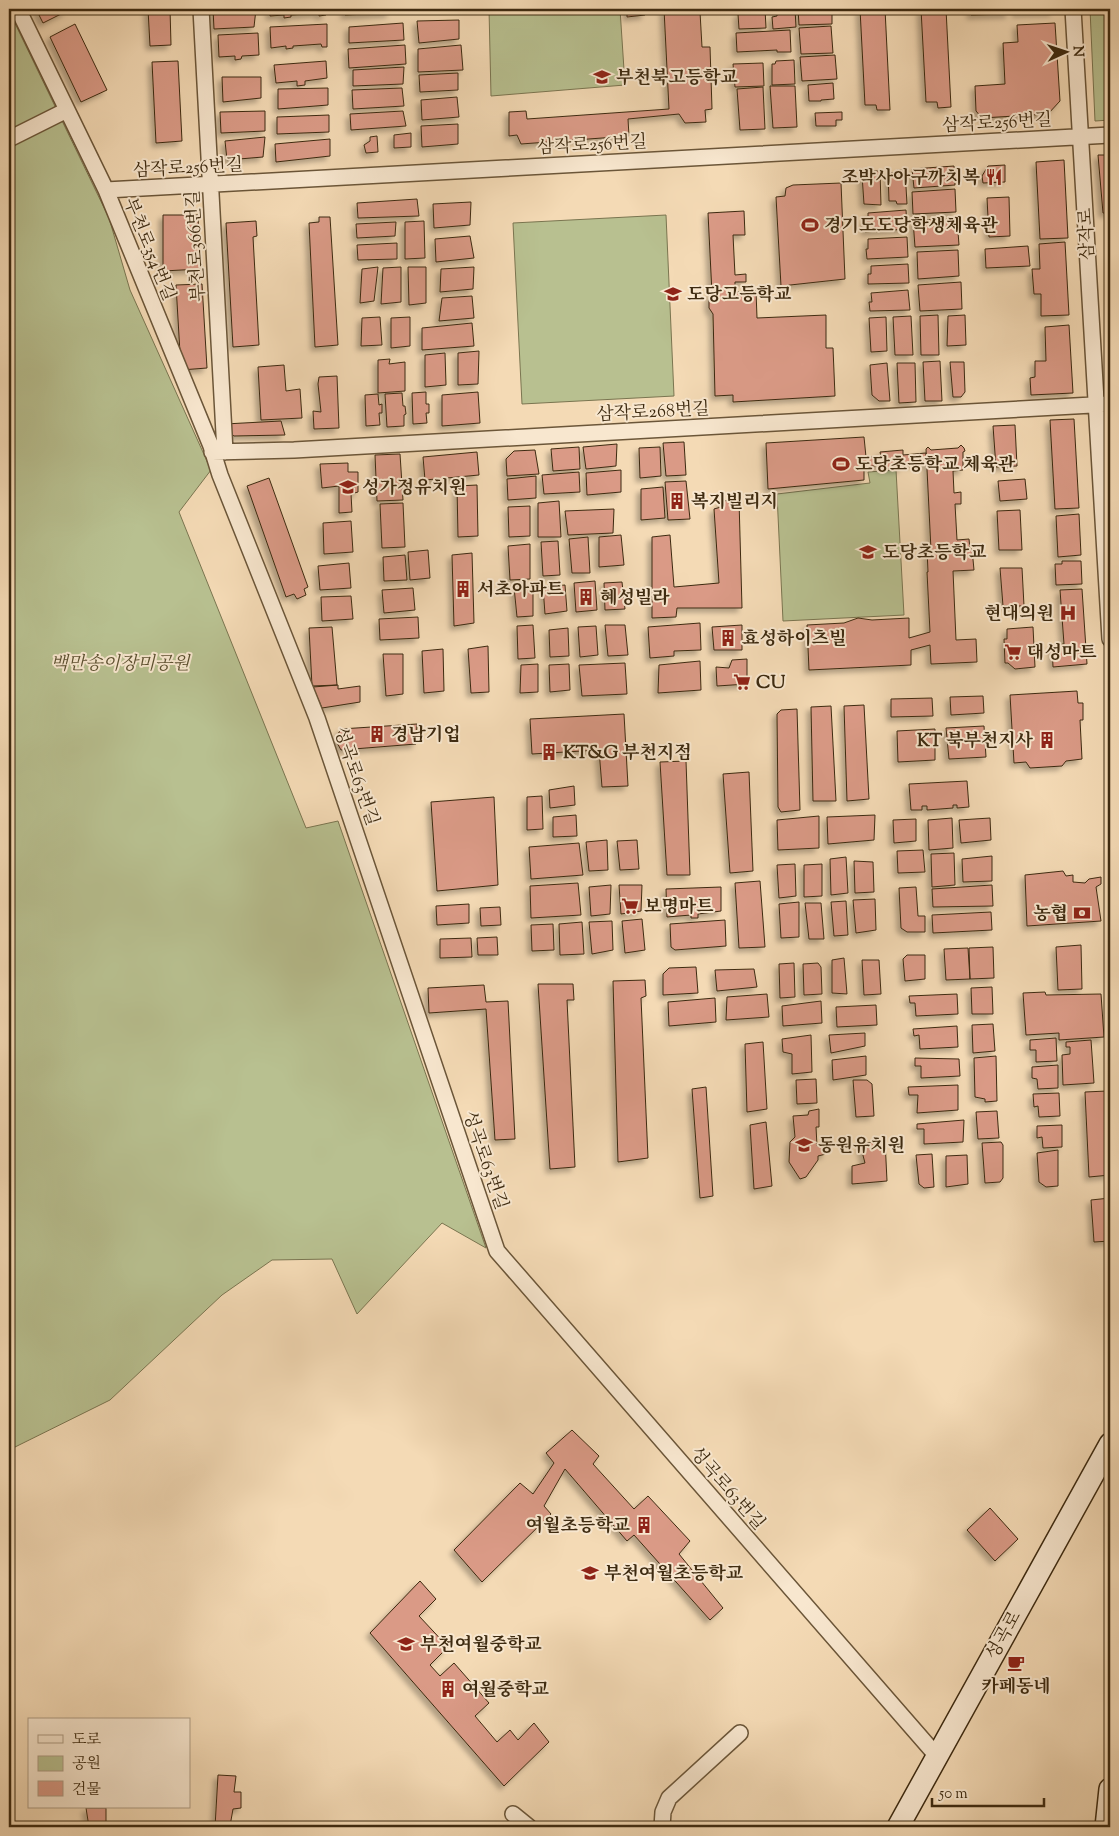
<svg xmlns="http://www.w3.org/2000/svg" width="1119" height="1836" viewBox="0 0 1119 1836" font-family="'Sorts Mill Goudy','Noto Serif KR',serif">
	<defs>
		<filter id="shadow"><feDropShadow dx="-4" dy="4" stdDeviation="2.5" flood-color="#0004"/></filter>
	</defs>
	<rect width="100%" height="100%" fill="#f4dab5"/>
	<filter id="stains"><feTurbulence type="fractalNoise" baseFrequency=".004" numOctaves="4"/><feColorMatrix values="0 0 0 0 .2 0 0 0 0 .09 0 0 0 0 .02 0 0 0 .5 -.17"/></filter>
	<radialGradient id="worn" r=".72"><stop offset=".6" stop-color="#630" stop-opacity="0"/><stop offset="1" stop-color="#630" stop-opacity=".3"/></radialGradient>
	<!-- green -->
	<path fill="#b8c090" stroke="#7a7550" d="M489 9H620L625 85 491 96Z
		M1090 9H1110V120L1095 121Z
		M9 11 109 218 130 290 211 470 179 512 306 828 338 821 486 1248 442 1223 357 1314 332 1259 272 1260 222 1295 110 1400 9 1450Z
		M666 215 674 396 522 404 513 223Z
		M896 470 904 615 783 621 777 494 870 483 868 472Z"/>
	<!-- building -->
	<path fill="#da9a86" stroke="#3d2a10" filter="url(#shadow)" d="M36 9H66L67 11 43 23Z
		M148 9H170L171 45 150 46Z
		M213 9H256L254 27 214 29Z
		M270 9H326V15L319 16V13L291 15V17L284 18V15L270 16Z
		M345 9H390V13L345 15Z
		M627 9H645V15L627 17Z
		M664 9H707L700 12 702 47H710L712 109 705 110 706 122 685 123 679 114 628 119 629 136 521 144 517 135 509 136V112L526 111 527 119 669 109Z
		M765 9 766 28 739 29 738 14H742V10Z
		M777 9H795L796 27 773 29 772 17 777 16Z
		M798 9H832V24L799 25Z
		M860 9H885L890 110H877L876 105H865Z
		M921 9H946L951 107 938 108 937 102H926Z
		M971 9H1009L1010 14 971 15Z
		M1016 9H1054V12L1016 13Z
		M459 20V39L419 43 417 21Z
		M403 23 404 40 349 43V27Z
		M1055 23 1060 101 1048 114 982 118 976 111 975 86 1005 84 1003 43 1018 42 1017 25Z
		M75 24 107 90 81 102 50 37Z
		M327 24V47H322L321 44 293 46V48L286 49V46L271 48 270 27Z
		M831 26 833 53 801 54 799 28Z
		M790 30 791 52H777V50L737 52 736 33Z
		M258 33 259 55 242 56 241 59 235 60V56L219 57 218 35Z
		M405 45 406 64 349 68 348 49Z
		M461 45 463 70 418 72V49Z
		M835 55 837 79 802 81 800 57Z
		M794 60 795 84 772 85V64H775L776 61Z
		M178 61 182 141 156 143 152 62Z
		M326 61 327 78 305 81V85L297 86V81L276 83 274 65Z
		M763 63 764 86 735 87 733 64Z
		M404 67 403 84 353 86V70Z
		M458 73V90L420 92 419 75Z
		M222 77H261V98L223 102Z
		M833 83 834 99 821 100V101H809L808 85Z
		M770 86H795L797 127 773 128Z
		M763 87 765 129 740 130 737 89Z
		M328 88V105L278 109V89Z
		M402 88 404 106 353 109 352 90Z
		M457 97 459 117 422 120 421 100Z
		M265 111V131L221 133 220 112Z
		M403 111 406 126 351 130 350 114Z
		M842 112V120H836V126H816L815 113Z
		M329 115V132L277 134V117Z
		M458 124V144L422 147 421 126Z
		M411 133V147L394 148V135Z
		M377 136 378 152 366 153 364 145 370 141V137Z
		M265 137 263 157 227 160 225 141Z
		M330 139V156L276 162 275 144Z
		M1098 155H1110V213H1103Z
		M1064 160 1068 238 1040 239 1036 162Z
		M1005 165V182L983 183 982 176 988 166Z
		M954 166 955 185 914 188 912 169Z
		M897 170H905L907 204H897L896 201H889L888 173 897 172Z
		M869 171H880L881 205 864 204 862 175 869 174Z
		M841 183 845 279 781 286 776 197 785 196 786 188 793 185Z
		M955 189 956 212 913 214 912 192Z
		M1009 197 1010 236 989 237 987 198Z
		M417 199 419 216 358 218 357 203Z
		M471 202 470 225 434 228 433 204Z
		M906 210 907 229 865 232 864 220H868V213Z
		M744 211 745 235H733L735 275 746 274V282H735V292L756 291 757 318 826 315V348H833L835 396 733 402V395L715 396 713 314 709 308V298L712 294 708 213Z
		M163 215H198L200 269 163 271Z
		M319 217H330L338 345 315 347 309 223 319 222Z
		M957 219 959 245 915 247 913 220Z
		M256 221 257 236 253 237 259 345 233 347 226 223Z
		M424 221 425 258 405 259V222Z
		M396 222 395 236 357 238 356 224Z
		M470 236 474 258 436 262 435 239Z
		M907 237 908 257 867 259 866 249H868V239Z
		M1065 242 1069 315 1041 316V294H1034L1032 269H1040L1039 244Z
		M397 243V259L358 260 357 245Z
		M1028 246 1030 266 986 268 985 249Z
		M958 250 959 276 918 279 917 252Z
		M908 264 909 283 868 284V274H871V266Z
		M378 267 374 301 360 303 362 269Z
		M401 267V302L381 304 383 268Z
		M408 267H426V303L409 305Z
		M474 267 473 289 440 292 441 269Z
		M961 282 962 309 920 311 918 285Z
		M202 284 207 368 181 370 176 285Z
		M908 290 910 310 870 311 869 302H872L871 293Z
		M472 296 474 318 439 321 442 298Z
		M938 315 939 355H921L920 316Z
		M965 315 966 345 947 346 948 316Z
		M911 316 913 355H895L893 317Z
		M380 317 382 345 361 346 362 318Z
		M410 317V346L391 348V318Z
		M886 317 887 351 871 352 869 318Z
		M472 323 474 346 422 350V328Z
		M1069 325 1073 393 1031 395 1030 378 1035 377V361H1046L1045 327Z
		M479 351 478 384 458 385V353Z
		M445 353 446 385 425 387V355Z
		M390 359 389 364 405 362V391L378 393V360Z
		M940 361 942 401H925L923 362Z
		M950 362H964L965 392 961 397H953Z
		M887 363 890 401H879L872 395 870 365Z
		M897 363H915L916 402 899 403Z
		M284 365 286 391 300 389 302 418 261 420 258 367Z
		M337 376 339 428 314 429 313 411 321 412 318 384 319 377Z
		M426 392V404H429V413H426L427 423 413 424 412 393Z
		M478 392 480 423 442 426V395Z
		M402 393 403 406H405L406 414 404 415V426L387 427 385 394Z
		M378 394 379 405 382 404V413H379L380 425 366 426 365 395Z
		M1074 419 1079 508 1055 509 1050 420Z
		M281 421 285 435 234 436 228 432 225 424Z
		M1015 425 1017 466 996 467 993 426Z
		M864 437 866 457H881L880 452 903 450V455L926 453V463L902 464V468L882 469V465L864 467V480L768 489 766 443Z
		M684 442 686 475 666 476 663 443Z
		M617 444 616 466 586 469 583 447Z
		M961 445 964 448 965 451 963 452V470L953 471 954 493 961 492V504H955L957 540 969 539 970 549H972L974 570 953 571 956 640 976 639 977 662 931 664 930 645 911 650V665L809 670 807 625 844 623 858 618 872 620 909 618V638L930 632 927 572H928L927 549 931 550 926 449 928 447 931 450 958 448Z
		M579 447 580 469 553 471 551 449Z
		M660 447 661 476 640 478 639 448Z
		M535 450 539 474 507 476 506 459 514 451Z
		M477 452 479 475 425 480 423 457Z
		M400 454 403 500 377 501 375 455Z
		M348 463V472H358V492L351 494 352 512 339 513V486L322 488 320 464Z
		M621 470V492L587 495 586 473Z
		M579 472 580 492 544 494 542 475Z
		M536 476V498L508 500 507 479Z
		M269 478 308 587 304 589 306 595 297 599 294 594 286 597 247 486Z
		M1025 479 1027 499 1000 501 998 481Z
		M686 481 690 519 668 520 665 482Z
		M477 485 478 536 458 537 457 486Z
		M663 487 665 518 641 520V489Z
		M739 500 742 608H677L676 617 652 618V537L670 535 674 587 719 583 714 509 721 507V501Z
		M559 501 561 537H538V503Z
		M403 503 405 547 382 548 380 504Z
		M530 506V536L509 537 508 507Z
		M614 509 613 533 568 535 565 511Z
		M1020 510 1022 550H999L997 511Z
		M1079 514 1081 555 1058 557 1056 516Z
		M351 521 353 552 324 554 323 523Z
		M621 535 624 565 599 567V537Z
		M588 537 590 573H572L569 539Z
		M558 541 560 575 543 576 541 542Z
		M530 544V579L510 580 508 546Z
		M428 550 430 578 410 580 408 552Z
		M472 553 474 623 454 626 452 555Z
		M405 555 407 580 384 581 383 557Z
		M1062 561H1081L1082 584 1056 585 1055 564H1062Z
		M349 563 351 588 320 590 318 566Z
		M1000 568H1022L1024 606H1003Z
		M595 581 597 610 576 612 574 583Z
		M622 582 625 609 605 610 604 583Z
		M565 585 567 611 545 614 543 587Z
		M533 586V616L517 617 514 587Z
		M413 588 415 610 384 613 382 590Z
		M1082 589 1087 664 1053 667 1052 645 1064 644 1060 590Z
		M351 596 353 619 322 621 321 597Z
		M418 617 419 638 380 640 379 619Z
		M700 623 701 650 674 651V656L650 658 648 627Z
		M533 625 535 658 518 659 517 626Z
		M605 625H625L628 655 608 656Z
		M742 625V650H714L712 627Z
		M596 626 598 655 580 657 578 627Z
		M332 627 337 685 312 686 309 628Z
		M1033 627 1035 667 1015 669 1008 663H1005L1004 639H1007V629Z
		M568 628 569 656 550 657 549 630Z
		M488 646 489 692 471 693 468 649Z
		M443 649 444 691 424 693 422 651Z
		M383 654H403V694L386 696Z
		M747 659V684L717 686 716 667 729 668 732 660Z
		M700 661 701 690 658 693 659 665Z
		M625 663 627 694 582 696 579 665Z
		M538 664V692L520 693 521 665Z
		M569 664 570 690 550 692 549 665Z
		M338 685V689L360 686V702L322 708 313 687Z
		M1077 691 1078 703H1083V720H1080L1082 759 1066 761 1062 766 1030 768 1026 762 1014 763 1010 695Z
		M983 696 984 713 951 715 950 697Z
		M932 698 933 716 891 717V699Z
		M864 705 869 799 847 801 844 706Z
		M831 706 836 801H813L811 707Z
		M797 709 800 810 781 812 778 807 777 714 781 710Z
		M624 714 628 786 602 787 599 750 532 754 530 719Z
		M417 724 416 744 341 750 335 739 341 729Z
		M984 726 986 757 949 759 946 728Z
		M935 729V760L898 762 897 731Z
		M686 761 690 875H667L660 762Z
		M749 772 753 871 730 873 723 774Z
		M967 781 969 807 957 808V805H953V808L927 810V806H922V810H911L909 784Z
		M574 786 575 805 550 808 549 790Z
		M542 796 543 829 527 830V797Z
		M494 797 498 885 437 891 431 802Z
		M576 815 577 836 553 837V817Z
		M875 815 874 840 828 844 827 817Z
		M819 816V848L778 850 777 820Z
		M952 818 953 848 929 850 928 820Z
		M990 818 991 840 961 843 959 820Z
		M916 819V841L894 843 893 820Z
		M607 840 608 870 589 871 586 842Z
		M637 840 639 869 620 870 617 841Z
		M579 843 583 875 531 879 529 847Z
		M923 850 925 872 898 873 897 851Z
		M954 853 955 885 932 887 931 854Z
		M992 856V881L963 882 962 859Z
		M846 857 848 893 831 895 830 859Z
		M854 861 873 862 874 892 855 893Z
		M795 864 796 896 779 898 777 865Z
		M822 864V896L804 897V865Z
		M1063 871 1066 876 1073 875V882L1085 883 1089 879 1101 877V884L1096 887 1101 921 1027 926 1025 875Z
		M760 881 765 947 739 948 735 883Z
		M578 883 581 915 531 918 530 886Z
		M611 885 610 914 591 916 589 887Z
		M619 885H642L641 911 621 914Z
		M992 885 993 906 933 907 932 889Z
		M721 887V911L698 914V918H691V915L667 917 666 889Z
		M916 887 918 916H925V932H907L901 928 899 888Z
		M875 899 876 930 856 933 853 900Z
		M846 901 848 935 834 936 831 902Z
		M799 902V937L781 938 779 904Z
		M805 903H821L824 939H809Z
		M469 904V923L437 925 436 906Z
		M500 907 501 925 481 926 480 908Z
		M991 912 992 930 933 933 932 915Z
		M642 919 645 950 625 953 622 921Z
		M725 920 726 946 675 950 671 947 670 924Z
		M612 921 613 950 592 954 589 922Z
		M582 922 584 954 560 955 559 924Z
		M553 924 554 950 532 951 531 925Z
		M497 937 498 955H478L477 938Z
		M471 938 472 957 440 958V939Z
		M1081 945 1082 989 1058 990 1056 947Z
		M993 947 994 978 970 979 969 948Z
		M968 948 970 979 946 980 944 949Z
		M907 955H925V979L905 981 903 959Z
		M844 958 847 994 832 993V960Z
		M862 960H879L881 994 864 995Z
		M794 963 795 997 780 998 779 964Z
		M818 963 821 967 822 994 804 995 803 964Z
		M696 967 698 993 663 995V974L669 968Z
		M754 969 757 987 717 991 715 970Z
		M645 980 646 996 641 998 648 1158 618 1162 613 981Z
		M538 984H573L574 1000H567L575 1167 550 1169Z
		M484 985 486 1002 508 1001 515 1139 495 1140 486 1009 429 1013 428 988Z
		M992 987 993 1014H972L971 988Z
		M1045 992 1046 995 1101 994 1104 1037 1059 1040V1033L1026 1035 1023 993Z
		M767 994 769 1017 726 1020 727 997Z
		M957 994 958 1014 916 1016 915 1003H910L909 996Z
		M715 998 716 1022 669 1026 668 1002Z
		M821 1001 822 1023 783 1026 782 1006Z
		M876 1005 877 1025 837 1027 836 1007Z
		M993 1024 995 1051 973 1053 972 1025Z
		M957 1026 958 1047 920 1049 919 1035 914 1036 913 1029Z
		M865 1033V1046L831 1053 829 1035Z
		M811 1035 812 1072 792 1074V1054L783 1052 782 1039Z
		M1056 1038 1057 1061 1036 1062V1050H1030V1040Z
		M1091 1040 1094 1083 1063 1085 1062 1055 1070 1054V1047H1066V1042Z
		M763 1042 767 1109 747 1112 745 1044Z
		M866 1056V1075L833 1080 832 1060Z
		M996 1056 997 1101 985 1102V1099L975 1097 974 1058Z
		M915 1058 959 1059 960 1076 921 1078V1066H915Z
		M1058 1065V1088L1038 1089 1037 1079 1032 1078V1067Z
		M816 1079 817 1103 797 1104 796 1080Z
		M853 1080H867L872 1084 874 1116 856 1117Z
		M958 1085V1110L917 1113 918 1095H909L908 1087Z
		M706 1087 713 1196 700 1198 692 1089Z
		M1107 1091 1110 1175 1089 1177 1085 1092Z
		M1059 1093 1060 1116 1039 1117 1038 1106 1034 1107 1033 1094Z
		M819 1109V1127H816L817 1146 825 1144 826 1154 818 1156V1160L806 1177 800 1179 789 1162 790 1142 795 1137 793 1116 808 1115 809 1111Z
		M997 1111 999 1138 978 1139 976 1112Z
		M964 1120 963 1142 924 1144V1129H917V1124Z
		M766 1122 772 1186 754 1189 750 1125Z
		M1062 1125V1147L1043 1148 1042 1137 1037 1138V1126Z
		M885 1140 887 1181 852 1184V1166L865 1163 860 1144Z
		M1001 1142 1003 1145V1178L1000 1182 985 1183 982 1143Z
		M1058 1150V1186L1046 1187 1039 1182 1037 1153Z
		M932 1154 934 1187 924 1188 919 1184 916 1155Z
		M967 1155 968 1184 946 1187V1156Z
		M1110 1198V1241L1094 1242 1091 1200Z
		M572 1430 599 1456 593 1464 634 1509 648 1496 690 1541 679 1554 723 1608 710 1620 634 1535 627 1541 565 1469 544 1506 551 1514 482 1582 454 1550 520 1483 533 1494 554 1463 546 1453Z
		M990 1508 1018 1539 995 1561 967 1530Z
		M420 1581 436 1599 419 1616 448 1647 430 1665 440 1676 454 1663 489 1703 475 1716 497 1742 510 1730 518 1740 534 1723 549 1742 504 1786 370 1633Z
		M218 1775 236 1776 234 1792H241V1808L233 1809 230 1826 237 1825V1827H215Z
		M86 1808H106V1825L110 1824 111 1827H89Z"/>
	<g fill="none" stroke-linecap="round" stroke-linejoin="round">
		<!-- street casing -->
		<g stroke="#6b5639" stroke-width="18">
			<path id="street" d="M18 9 106 190 211 446 220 475 317 718 497 1251 936 1755
				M201 9 225 452
				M1073 9 1110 639
				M9 139 67 110
				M106 190 1110 135
				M212 452 294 450 1110 404
				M513 1814 529 1827
				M662 1827 663 1812 669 1798 740 1733"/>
		</g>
		<!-- secondary casing -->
		<g stroke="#3d2a10" stroke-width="24">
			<path id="secondary" d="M898 1827 1110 1444
				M1106 1827 1110 1789"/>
		</g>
		<!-- street -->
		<use href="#street" stroke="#f8e7cf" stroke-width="15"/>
		<!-- secondary -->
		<use href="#secondary" stroke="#f8e7cf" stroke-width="21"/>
	</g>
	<!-- icons -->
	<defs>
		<g id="school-bare" transform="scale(1.35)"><path d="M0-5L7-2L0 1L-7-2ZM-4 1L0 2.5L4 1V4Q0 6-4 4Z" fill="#8f2418" stroke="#f8e7cf" stroke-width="2.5" paint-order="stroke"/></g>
		<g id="restaurant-bare" transform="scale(1.35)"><path d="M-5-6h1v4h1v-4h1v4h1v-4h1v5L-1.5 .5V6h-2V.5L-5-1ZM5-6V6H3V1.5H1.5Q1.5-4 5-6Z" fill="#8f2418" stroke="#f8e7cf" stroke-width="2.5" paint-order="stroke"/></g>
		<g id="stadium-bare" transform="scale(1.35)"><path d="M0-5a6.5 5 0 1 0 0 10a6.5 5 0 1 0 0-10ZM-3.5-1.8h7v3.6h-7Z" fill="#8f2418" stroke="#f8e7cf" stroke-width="2.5" paint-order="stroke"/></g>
		<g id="building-bare" transform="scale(1.35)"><path d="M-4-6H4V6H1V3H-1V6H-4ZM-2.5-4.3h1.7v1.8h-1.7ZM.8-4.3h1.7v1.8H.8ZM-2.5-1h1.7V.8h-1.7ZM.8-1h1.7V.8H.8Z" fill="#8f2418" stroke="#f8e7cf" stroke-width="2.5" paint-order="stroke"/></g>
		<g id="hospital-bare" transform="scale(1.35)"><path d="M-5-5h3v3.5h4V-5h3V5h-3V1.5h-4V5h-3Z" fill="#8f2418" stroke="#f8e7cf" stroke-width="2.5" paint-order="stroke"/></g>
		<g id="supermarket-bare" transform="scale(1.35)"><path d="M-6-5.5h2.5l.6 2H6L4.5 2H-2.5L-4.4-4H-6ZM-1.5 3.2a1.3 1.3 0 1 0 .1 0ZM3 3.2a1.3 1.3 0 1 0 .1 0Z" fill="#8f2418" stroke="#f8e7cf" stroke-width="2.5" paint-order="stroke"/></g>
		<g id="bank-bare" transform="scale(1.35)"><path d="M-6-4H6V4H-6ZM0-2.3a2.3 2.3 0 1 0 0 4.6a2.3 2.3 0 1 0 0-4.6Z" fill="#8f2418" stroke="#f8e7cf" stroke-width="2.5" paint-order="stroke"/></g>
		<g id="cafe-bare" transform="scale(1.35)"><path d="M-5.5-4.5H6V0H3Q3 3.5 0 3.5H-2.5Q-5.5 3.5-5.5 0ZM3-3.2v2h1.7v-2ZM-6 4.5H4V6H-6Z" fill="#8f2418" stroke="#f8e7cf" stroke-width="2.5" paint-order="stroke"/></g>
	</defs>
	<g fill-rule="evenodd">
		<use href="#school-bare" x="602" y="77"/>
		<use href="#restaurant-bare" x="994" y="177"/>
		<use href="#stadium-bare" x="810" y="225"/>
		<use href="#school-bare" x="673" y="294"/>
		<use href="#stadium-bare" x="841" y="464"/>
		<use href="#school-bare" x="348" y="487"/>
		<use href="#building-bare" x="677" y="501"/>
		<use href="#school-bare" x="868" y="552"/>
		<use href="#building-bare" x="463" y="589"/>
		<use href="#building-bare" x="586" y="597"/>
		<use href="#hospital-bare" x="1068" y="613"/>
		<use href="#building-bare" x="728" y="638"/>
		<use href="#supermarket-bare" x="1013" y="652"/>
		<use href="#supermarket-bare" x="742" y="682"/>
		<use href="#building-bare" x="377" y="734"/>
		<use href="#building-bare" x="1047" y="740"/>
		<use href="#building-bare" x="549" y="752"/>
		<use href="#supermarket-bare" x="630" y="906"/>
		<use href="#bank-bare" x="1082" y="913"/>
		<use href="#school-bare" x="804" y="1145"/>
		<use href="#building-bare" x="644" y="1525"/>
		<use href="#school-bare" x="590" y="1573"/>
		<use href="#school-bare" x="406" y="1644"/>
		<use href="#cafe-bare" x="1016" y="1663"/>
		<use href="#building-bare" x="448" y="1689"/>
	</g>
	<g text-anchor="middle" stroke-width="4" stroke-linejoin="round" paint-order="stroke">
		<!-- poi labels -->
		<g font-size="18" font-weight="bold" fill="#3d2a10" stroke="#f8e7cf" text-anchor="start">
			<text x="616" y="83">부천북고등학교</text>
			<text x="980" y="183" text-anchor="end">조박사아구까치복</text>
			<text x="824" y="231">경기도도당학생체육관</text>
			<text x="687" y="300">도당고등학교</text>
			<text x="855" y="470">도당초등학교 체육관</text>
			<text x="362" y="493">성가정유치원</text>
			<text x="691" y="507">복지빌리지</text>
			<text x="882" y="558">도당초등학교</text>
			<text x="477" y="595">서초아파트</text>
			<text x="600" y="603">혜성빌라</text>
			<text x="1054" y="619" text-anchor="end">현대의원</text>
			<text x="742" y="644">효성하이츠빌</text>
			<text x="1027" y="658">대성마트</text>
			<text x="756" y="688">CU</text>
			<text x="391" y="740">경남기업</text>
			<text x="1033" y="746" text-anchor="end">KT 북부천지사</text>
			<text x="563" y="758">KT&amp;G 부천지점</text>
			<text x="644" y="912">보명마트</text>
			<text x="1068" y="919" text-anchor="end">농협</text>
			<text x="818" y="1151">동원유치원</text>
			<text x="630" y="1531" text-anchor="end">여월초등학교</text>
			<text x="604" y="1579">부천여월초등학교</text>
			<text x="420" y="1650">부천여월중학교</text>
			<text x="1016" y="1692" text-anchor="middle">카페동네</text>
			<text x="462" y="1695">여월중학교</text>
		</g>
		<!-- street labels -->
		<g font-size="18" fill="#3d2a10" stroke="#f8e7cf">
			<text transform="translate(997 122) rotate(-3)" y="6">삼작로256번길</text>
			<text transform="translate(592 144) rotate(-3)" y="6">삼작로256번길</text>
			<text transform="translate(188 167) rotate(-3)" y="6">삼작로256번길</text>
			<text transform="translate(1086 234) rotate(-93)" y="6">삼작로</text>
			<text transform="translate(195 246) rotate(-93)" y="6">부천로366번길</text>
			<text transform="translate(150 249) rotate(68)" y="6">부천로354번길</text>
			<text transform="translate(653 411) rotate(-3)" y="6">삼작로268번길</text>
			<text transform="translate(357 776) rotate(71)" y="6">성곡로63번길</text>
			<text transform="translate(486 1160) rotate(71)" y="6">성곡로63번길</text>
			<text transform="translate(728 1488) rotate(49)" y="6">성곡로63번길</text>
			<text transform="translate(1003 1635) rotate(-61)" y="6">성곡로</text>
		</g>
		<!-- park labels -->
		<g font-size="18" font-style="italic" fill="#5c5030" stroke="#f8e7cf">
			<text x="120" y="669">백만송이장미공원</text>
		</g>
	</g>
	<!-- margin -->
	<rect width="1119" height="1836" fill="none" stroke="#f4dab5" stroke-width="30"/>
	<rect x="10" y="10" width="1099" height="1816" fill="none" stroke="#3d2a10" stroke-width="2.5"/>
	<rect x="15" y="15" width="1089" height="1806" fill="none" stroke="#3d2a10"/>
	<!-- legend -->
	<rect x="28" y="1718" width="162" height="90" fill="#f8e7cf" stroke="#ad9b83"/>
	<rect x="38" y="1735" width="25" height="8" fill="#f8e7cf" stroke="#ad9b83"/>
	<text x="72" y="1744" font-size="15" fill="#3d2a10">도로</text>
	<rect x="38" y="1756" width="25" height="15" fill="#b8c090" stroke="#ad9b83"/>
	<text x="72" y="1768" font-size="15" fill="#3d2a10">공원</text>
	<rect x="38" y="1781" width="25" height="15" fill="#da9a86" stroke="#ad9b83"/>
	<text x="72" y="1794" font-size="15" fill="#3d2a10">건물</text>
	<!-- north arrow -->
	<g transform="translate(1066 52) rotate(87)" stroke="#f8e7cf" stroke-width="4" paint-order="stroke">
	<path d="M0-4L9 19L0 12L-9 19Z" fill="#3d2a10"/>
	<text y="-8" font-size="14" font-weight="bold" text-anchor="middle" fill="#3d2a10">N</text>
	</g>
	<!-- scale -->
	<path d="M932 1798v8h112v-8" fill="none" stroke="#3d2a10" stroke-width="2.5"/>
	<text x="939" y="1798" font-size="15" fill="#3d2a10" stroke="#f8e7cf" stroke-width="4" paint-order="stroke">50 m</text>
	<rect width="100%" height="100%" filter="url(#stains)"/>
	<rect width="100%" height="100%" fill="url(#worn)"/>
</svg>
